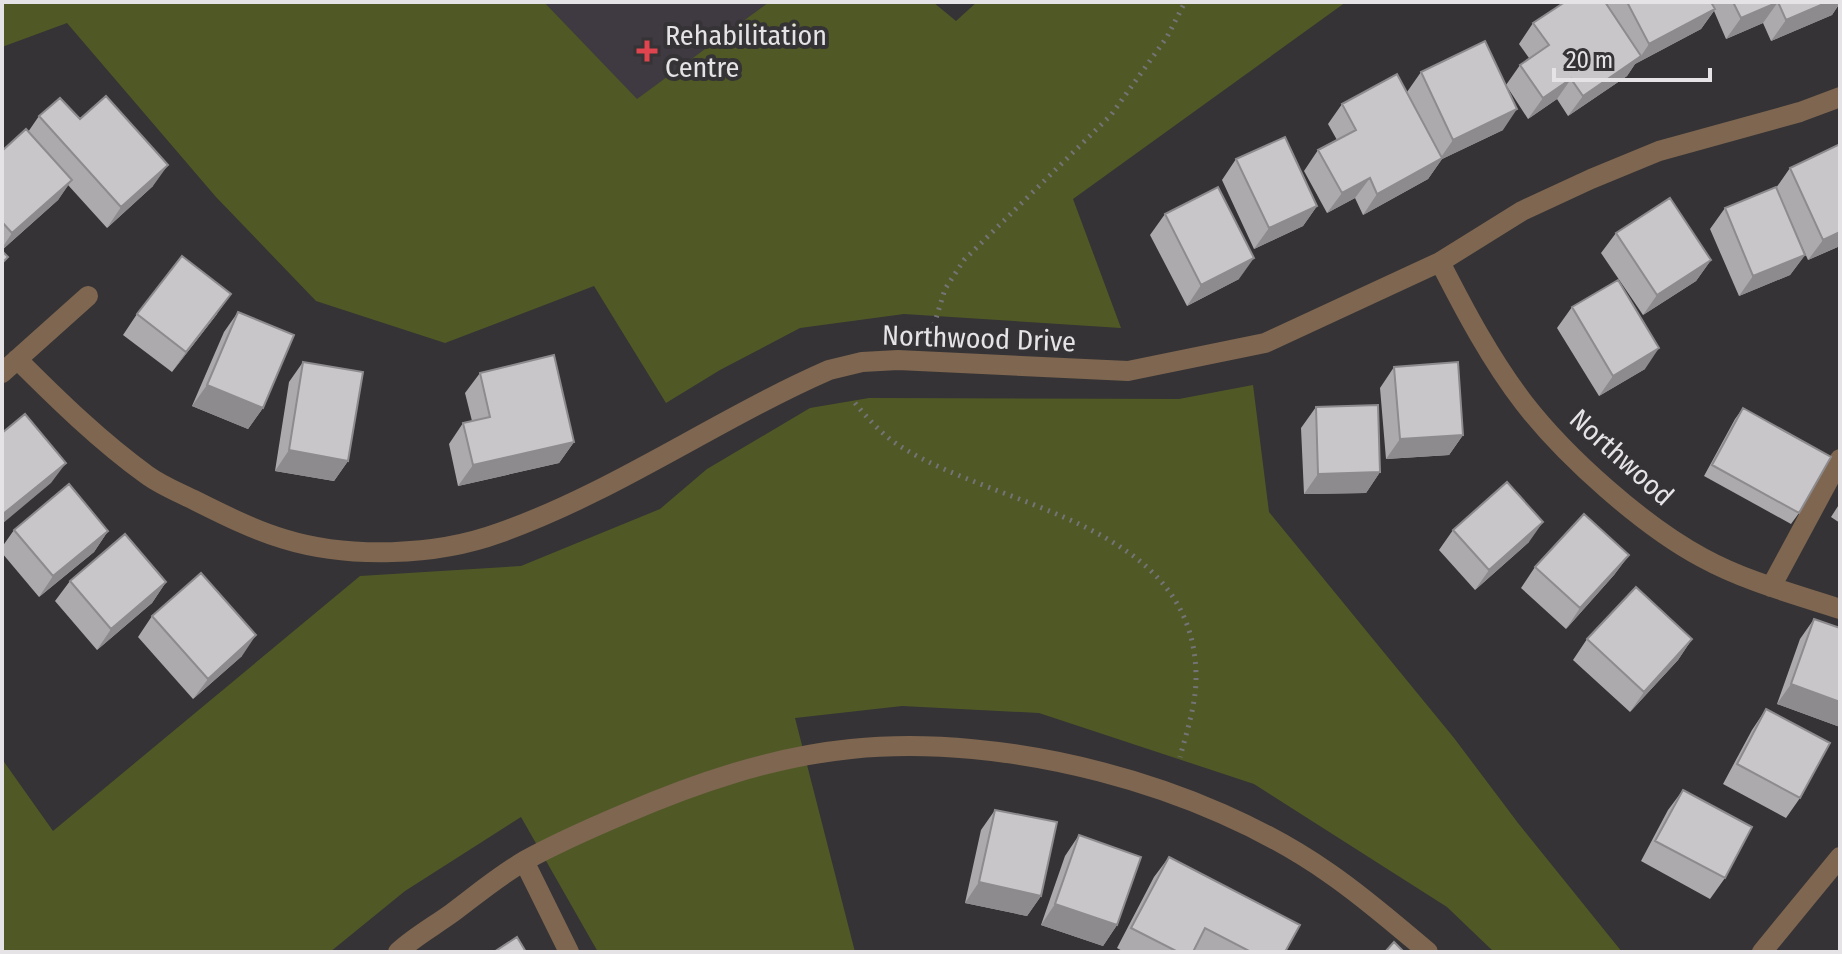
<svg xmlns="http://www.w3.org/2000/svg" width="1842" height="954" viewBox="0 0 1842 954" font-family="'Fira Sans Condensed',sans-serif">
	<rect width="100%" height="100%" fill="#353335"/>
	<!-- built -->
	<path fill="#3f3941" d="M544 2H769L637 100Z"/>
	<!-- green -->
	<path fill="#505926" d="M2 2H544L637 99 769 2H933L956 21 977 2H1346L1073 199 1121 328 904 314 800 328 720 370 666 403 594 286 445 343 316 301 216 197 67 23 2 47Z
		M1253 385 1269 512 1454 738 1518 823 1622 952H1494L1447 907 1254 784 1039 713 902 706 795 718 855 952H598L521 817 405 891 330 952H2V759L53 831 360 576 521 566 660 509 707 469 810 408 869 398 1179 399Z"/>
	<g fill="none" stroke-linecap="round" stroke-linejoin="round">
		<!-- path -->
		<path stroke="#757375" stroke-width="5" stroke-dasharray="2 6" stroke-linecap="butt" d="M934 325 945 289 964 260 1111 115 1167 37 1185 2
			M855 403C868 419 884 437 903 448 1002 509 1193 523 1196 674 1197 701 1187 731 1180 757"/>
		<!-- minor -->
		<path stroke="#7e6650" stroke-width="20" d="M1440 262C1465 311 1491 360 1524 403 1566 457 1643 526 1703 558 1745 581 1794 594 1840 609
			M17 359C58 400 100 441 147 475 162 486 180 493 196 501 224 515 254 530 284 539 349 559 436 556 499 533 615 492 717 419 829 370L862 362 898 360 1128 371 1265 343 1440 262 1522 211 1591 179 1659 151 1800 112 1840 97
			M2 373 88 296
			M1771 587 1840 459
			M524 861 569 952
			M398 952C414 937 434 926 452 913 476 895 500 875 526 860 557 843 591 828 624 814 696 783 772 757 851 749 1005 733 1202 784 1329 873 1364 897 1396 925 1428 952
			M1762 952 1840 857"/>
	</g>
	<!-- wall -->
	<path fill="#adaaae" d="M1565 2H1840V3L1832 15 1771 41 1763 23 1726 39 1714 11 1701 29 1635 64 1627 76 1568 116 1557 99 1528 119 1506 85 1520 65 1529 58 1519 44 1533 23Z
		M1421 72 1503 130 1442 159 1428 179 1363 215 1355 198 1327 213 1304 171 1318 150 1337 140 1328 124 1342 104 1407 92Z
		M39 116 80 119 153 186 107 228 68 185 58 200 2 250V151L28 132Z
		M1236 159 1317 206 1303 226 1254 249 1222 180Z
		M1790 168 1840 246 1808 260 1788 215 1805 255 1790 275 1739 296 1710 229 1725 208 1776 188Z
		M1165 214 1239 279 1187 306 1150 235Z
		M1616 233 1711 260 1696 281 1643 315 1601 253Z
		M1572 307 1645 369 1599 396 1557 328Z
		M238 312 263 408 248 429 192 406 224 332Z
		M137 314H217L172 372 123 335Z
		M303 362 348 461 334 481 275 471 289 382Z
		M1394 367 1463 435 1449 455 1386 459 1380 388Z
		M480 373 574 442 559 463 458 486 449 444 463 423 472 421 465 393Z
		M1316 407 1380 472 1366 493 1304 494 1301 428Z
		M1743 408 1799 513 1791 524 1704 476 1735 419Z
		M1840 503V523L1831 517Z
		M14 530 108 531 94 552 39 597 2 553V547Z
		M1453 530 1529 542 1475 590 1439 550Z
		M1629 555 1614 575 1566 629 1521 588 1535 567Z
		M70 581 166 582 152 603 97 650 55 601Z
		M152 616 242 656 193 699 138 637Z
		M1814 619 1840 628V727L1777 704 1800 639Z
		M1587 639H1692L1678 660 1630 712 1573 660Z
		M1766 709 1800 798 1786 818 1723 784 1752 730Z
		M1683 790 1725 878 1710 899 1641 861 1668 810Z
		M995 810 1041 896 1027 916 965 903 981 830Z
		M1079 835 1117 925 1103 946 1041 925 1065 856Z
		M1169 857 1285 952H1198L1194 950 1193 952H1124L1117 948 1154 877Z"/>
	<!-- shaded-wall -->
	<path fill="#8d8b8d" d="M1778 2 1763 23 1726 39 1741 18Z
		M1828 2H1840L1832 15 1771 41 1786 20Z
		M1715 9 1701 29 1635 64 1627 76 1568 116 1583 96 1641 56 1649 44Z
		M1571 79 1557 99 1528 119 1543 98Z
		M1517 109 1503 130 1442 159 1428 179 1363 215 1377 194 1439 160 1453 140Z
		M168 165 153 186 107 228 121 207Z
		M1370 178 1355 198 1327 213 1342 193Z
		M72 180 58 200 2 250V248L12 233Z
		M1317 206 1303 226 1254 249 1269 228Z
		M1840 232V246L1808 260 1823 240Z
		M1805 255 1790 275 1739 296 1753 276Z
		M1254 258 1239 279 1187 306 1201 285Z
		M1711 260 1696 281 1643 315 1657 295Z
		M231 294 217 314 172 372 186 352Z
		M1659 348 1645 369 1599 396 1613 376Z
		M207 385 263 408 248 429 192 406Z
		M1463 435 1449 455 1386 459 1400 439Z
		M574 442 559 463 458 486 473 465Z
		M289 450 348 461 334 481 275 471Z
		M66 463 51 483 2 524 3 514Z
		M1380 472 1366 493 1304 494 1318 474Z
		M1543 522 1529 542 1475 590 1489 570Z
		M108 531 94 552 39 597 53 576Z
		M1629 555 1614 575 1566 629 1580 608Z
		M166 582 152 603 97 650 111 629Z
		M256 635 242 656 193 699 208 679Z
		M1692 639 1678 660 1630 712 1644 692Z
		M1791 684 1840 702V727L1777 704Z
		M979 882 1041 896 1027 916 965 903Z
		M1055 904 1117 925 1103 946 1041 925Z"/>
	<!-- building -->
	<path fill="#c9c6ca" stroke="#8d8b8d" stroke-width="2" d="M1565 2H1605L1641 56 1583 96 1571 79 1543 98 1520 65 1549 45 1533 23Z
		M1627 2H1711L1715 9 1649 44Z
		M1733 2H1828L1786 20 1778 2 1741 18Z
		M1485 41 1517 109 1453 140 1421 72Z
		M1397 74 1442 158 1377 194 1370 178 1342 193 1318 150 1356 130 1342 104Z
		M106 96 168 165 121 207 39 116 60 98 80 119Z
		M26 129 72 180 12 233 2 222V151Z
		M1285 137 1317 206 1269 228 1236 159Z
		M1840 144V232L1823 240 1790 168Z
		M1218 187 1254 258 1201 285 1165 214Z
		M1776 187 1805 255 1753 276 1725 208Z
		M1670 198 1711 260 1657 295 1616 233Z
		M2 251 8 257 2 263Z
		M182 256 231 294 186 352 137 314Z
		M1618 280 1659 348 1613 376 1572 307Z
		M238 312 294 335 263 408 207 385Z
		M554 355 574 442 473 465 463 423 490 417 480 373Z
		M303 362 363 372 348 461 289 450Z
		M1458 362 1463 435 1400 439 1394 367Z
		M1378 405 1380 472 1318 474 1316 407Z
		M1743 408 1831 457 1799 513 1712 465Z
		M25 414 66 463 3 514 2 512V433Z
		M1507 482 1543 522 1489 570 1453 530Z
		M69 484 108 531 53 576 14 530Z
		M1584 514 1629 555 1580 608 1535 567Z
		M125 534 166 582 111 629 70 581Z
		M201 573 256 635 208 679 152 616Z
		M1636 587 1692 639 1644 692 1587 639Z
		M1814 619 1840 628V702L1791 684Z
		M1766 709 1830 743 1800 798 1737 764Z
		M1683 790 1752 827 1725 878 1655 841Z
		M995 810 1057 822 1041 896 979 882Z
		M1079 835 1141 857 1117 925 1055 904Z
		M1169 857 1300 925 1285 952H1251L1205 928 1193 952H1178L1131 928Z
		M517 937 526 952H494Z
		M1394 942 1404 952H1385Z"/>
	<!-- markers -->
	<path fill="#e0444e" stroke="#353335" stroke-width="3" d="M643 39h8v8h8v8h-8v8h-8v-8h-8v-8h8z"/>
	<g text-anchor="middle" stroke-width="8" stroke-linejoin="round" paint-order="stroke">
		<!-- poi labels -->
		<g font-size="28" fill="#e5e3e5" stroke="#353335" text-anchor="start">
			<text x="665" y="45">Rehabilitation<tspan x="665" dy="32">Centre</tspan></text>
		</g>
		<!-- street labels -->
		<g font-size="28" fill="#e5e3e5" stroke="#353335">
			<text transform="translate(979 338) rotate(2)" y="10">Northwood Drive</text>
			<text transform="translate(1622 457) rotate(42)" y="10">Northwood</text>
		</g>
	</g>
	<!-- border -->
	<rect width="1842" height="954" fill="none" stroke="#e5e3e5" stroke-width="8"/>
	<!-- scale -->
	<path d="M1554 68v12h156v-12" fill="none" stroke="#e5e3e5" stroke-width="4"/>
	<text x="1566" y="68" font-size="24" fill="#e5e3e5" stroke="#353335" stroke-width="6" paint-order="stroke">20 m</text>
</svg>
